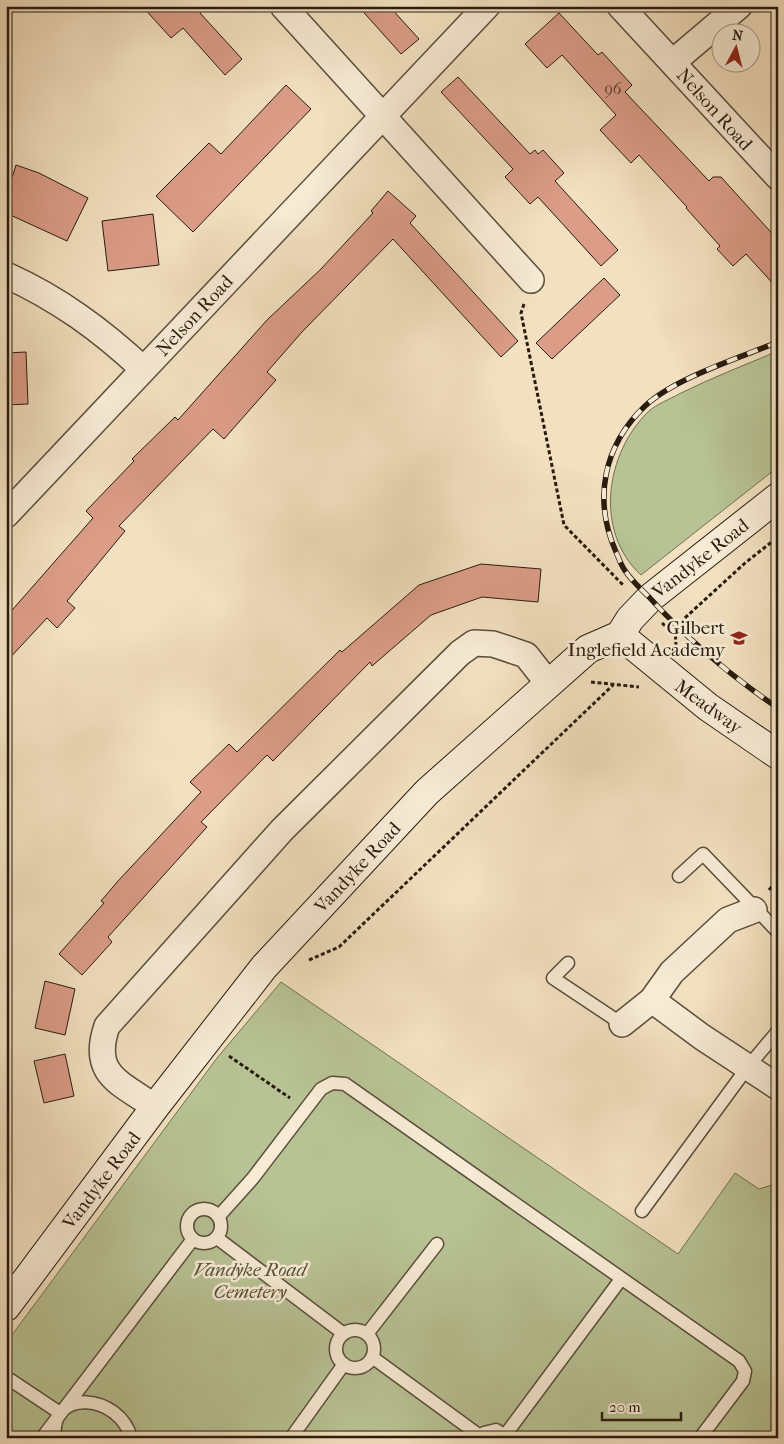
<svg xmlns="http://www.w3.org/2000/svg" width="784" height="1444" viewBox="0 0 784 1444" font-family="'IM FELL French Canon',serif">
	<rect width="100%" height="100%" fill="#f2e0c0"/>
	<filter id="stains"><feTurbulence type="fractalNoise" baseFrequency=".004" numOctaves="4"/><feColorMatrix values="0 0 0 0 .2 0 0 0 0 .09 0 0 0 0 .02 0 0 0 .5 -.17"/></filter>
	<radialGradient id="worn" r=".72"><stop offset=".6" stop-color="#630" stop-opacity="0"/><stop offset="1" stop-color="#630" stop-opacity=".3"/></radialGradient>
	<!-- green -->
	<path fill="#b8c395" stroke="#707052" d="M778 351V467L641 575C594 532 605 453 649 411 657 404 670 399 679 394 711 378 745 365 778 351Z
		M281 982 678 1254 735 1173 759 1189 778 1183V1430L772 1438H6V1343L217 1058Z"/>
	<!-- building -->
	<path fill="#db9c88" stroke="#281c0e" d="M142 6H207L200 13 242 59 225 75 183 28 171 38Z
		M358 6H389L419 39 401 54Z
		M559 13 598 55 602 52 632 85 625 92 709 181 713 177H721L778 240V289L746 254 733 266 717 249 720 246 686 208 687 207 639 155 631 163 600 130 616 115 562 55 547 68 525 44Z
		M458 77 530 154 535 150 538 154 543 150 564 173 555 181 618 250 601 266 538 197 530 204 505 177 513 169 441 92Z
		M286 85 311 109 193 232 156 196 209 143 221 154Z
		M16 165 39 173 88 198 67 241 6 213V176L12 178Z
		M388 191 416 216 410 223 518 341 501 357 393 239 302 332 267 372 276 380 224 439 213 429 119 526 125 531 67 601 75 608 57 628 47 618 6 662V617L93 518 86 511 134 461 132 459 175 417 178 420 267 320 321 269 373 213 371 211Z
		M153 214 159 265 108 271 102 221Z
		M604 278 620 295 552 359 536 343Z
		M26 352 28 404 6 405V353Z
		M481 564 541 569 538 602 482 597 431 615 372 666 370 662 273 761 267 755 201 822 207 827 108 937 112 942 82 975 59 954 104 903 101 901 118 881 201 792 190 782 229 744 237 752 340 650 342 652 419 585Z
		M45 981 75 989 65 1035 35 1028Z
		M65 1054 74 1096 44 1103 34 1061Z"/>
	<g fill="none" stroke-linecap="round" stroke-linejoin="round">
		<!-- lane casing -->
		<g stroke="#5a4d3a" stroke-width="15">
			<path id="lane" d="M679 876 703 854 778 932
				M568 963 553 978 622 1024
				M187 1226a17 17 0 1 1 34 0a17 17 0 1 1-34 0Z
				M642 1211 747 1068 778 1031
				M219 1216 253 1178 321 1089 332 1083 345 1084 739 1361 745 1371 743 1381 700 1438
				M217 1238 344 1334
				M336 1349a19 19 0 1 1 38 0a19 19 0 1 1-38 0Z
				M367 1334 437 1244
				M372 1357 480 1436
				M6 1377 60 1413
				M506 1434 621 1279
				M42 1438 193 1239
				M55 1438C49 1387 120 1394 131 1438
				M291 1438 344 1364
				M479 1438 484 1433 496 1430 509 1438"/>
		</g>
		<!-- street casing -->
		<g stroke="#5a4d3a" stroke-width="28">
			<path id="street" d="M283 6 531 280
				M620 6 778 177
				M673 62 739 6
				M6 275C59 299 101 330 143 369
				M6 515 487 6
				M652 1000 702 1037 778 1087
				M622 1024 652 1000 672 972 728 920 754 910
				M155 1107C121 1083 90 1075 107 1026L282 830 460 653 474 643 493 644 526 655 548 683"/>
		</g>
		<!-- secondary casing -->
		<g stroke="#281c0e" stroke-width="30">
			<path id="secondary" d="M620 635 708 707 778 755
				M6 1307 155 1107 264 967 427 792 588 649 620 635 630 619 650 598 778 497"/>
		</g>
		<!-- path -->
		<path stroke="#281c0e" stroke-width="3" stroke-dasharray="4 2.5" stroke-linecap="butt" d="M524 304 521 313 564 525 624 586
			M662 623 675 635
			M676 646 675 627 745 563 778 537
			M591 682 639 687
			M769 890 778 879
			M309 960 339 947 613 685
			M229 1056 290 1098"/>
		<!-- lane -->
		<use href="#lane" stroke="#f7ebd6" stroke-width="12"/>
		<!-- street -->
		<use href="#street" stroke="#f7ebd6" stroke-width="25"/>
		<!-- secondary -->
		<use href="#secondary" stroke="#f7ebd6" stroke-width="28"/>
		<!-- rail casing -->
		<g stroke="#281c0e" stroke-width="5.5">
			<path id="rail" d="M778 342C739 358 675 378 645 406 603 446 593 500 616 552 619 558 621 566 626 572 632 581 641 589 649 597 687 639 731 676 778 708"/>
		</g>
		<!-- rail -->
		<use href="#rail" stroke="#f7ebd6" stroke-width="4" stroke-dasharray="11" stroke-linecap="butt"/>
	</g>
	<!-- icons -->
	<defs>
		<g id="school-bare" transform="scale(1.35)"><path d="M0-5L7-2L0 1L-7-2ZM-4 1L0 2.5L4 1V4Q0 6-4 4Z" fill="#8f2418" stroke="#f7ebd6" stroke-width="2.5" paint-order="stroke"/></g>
	</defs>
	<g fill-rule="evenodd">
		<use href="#school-bare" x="739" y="638"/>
	</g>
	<g text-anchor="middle" stroke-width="5" stroke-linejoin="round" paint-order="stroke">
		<!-- number labels -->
		<g font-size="16" fill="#553c2c">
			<text x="613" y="94">96</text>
		</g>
		<!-- street labels -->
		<g font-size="19" fill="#281c0e" stroke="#f7ebd6">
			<text transform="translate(715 109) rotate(48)" y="7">Nelson Road</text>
			<text transform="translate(194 315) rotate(-47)" y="7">Nelson Road</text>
			<text transform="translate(700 558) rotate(-38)" y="7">Vandyke Road</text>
			<text transform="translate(709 706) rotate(36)" y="7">Meadway</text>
			<text transform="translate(357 867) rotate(-47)" y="7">Vandyke Road</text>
			<text transform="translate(101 1180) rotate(-53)" y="7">Vandyke Road</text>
		</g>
		<!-- poi labels -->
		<g font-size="19" fill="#281c0e" stroke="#f7ebd6" text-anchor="end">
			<text x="725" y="634">Gilbert<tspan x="725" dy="22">Inglefield Academy</tspan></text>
		</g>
		<!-- park labels -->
		<g font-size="19" font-style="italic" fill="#534e36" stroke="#f7ebd6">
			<text x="250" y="1276">Vandyke Road<tspan x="250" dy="22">Cemetery</tspan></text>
		</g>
	</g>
	<!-- margin -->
	<rect width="784" height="1444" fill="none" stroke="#f2e0c0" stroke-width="25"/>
	<rect x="8" y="8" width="769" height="1429" fill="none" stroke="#281c0e" stroke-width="2.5"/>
	<rect x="12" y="12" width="759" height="1419" fill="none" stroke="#281c0e"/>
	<!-- north arrow -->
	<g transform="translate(736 48) rotate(7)"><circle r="24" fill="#f7ebd6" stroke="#a49886"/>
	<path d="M0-4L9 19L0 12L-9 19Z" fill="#8f2418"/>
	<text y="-8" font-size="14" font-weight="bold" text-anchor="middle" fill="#281c0e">N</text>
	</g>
	<!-- scale -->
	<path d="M602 1412v8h79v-8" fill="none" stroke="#281c0e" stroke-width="2.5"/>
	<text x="609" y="1412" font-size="15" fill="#281c0e" stroke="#f7ebd6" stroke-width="4" paint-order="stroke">20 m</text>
	<rect width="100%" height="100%" filter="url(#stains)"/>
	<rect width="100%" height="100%" fill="url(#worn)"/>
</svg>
